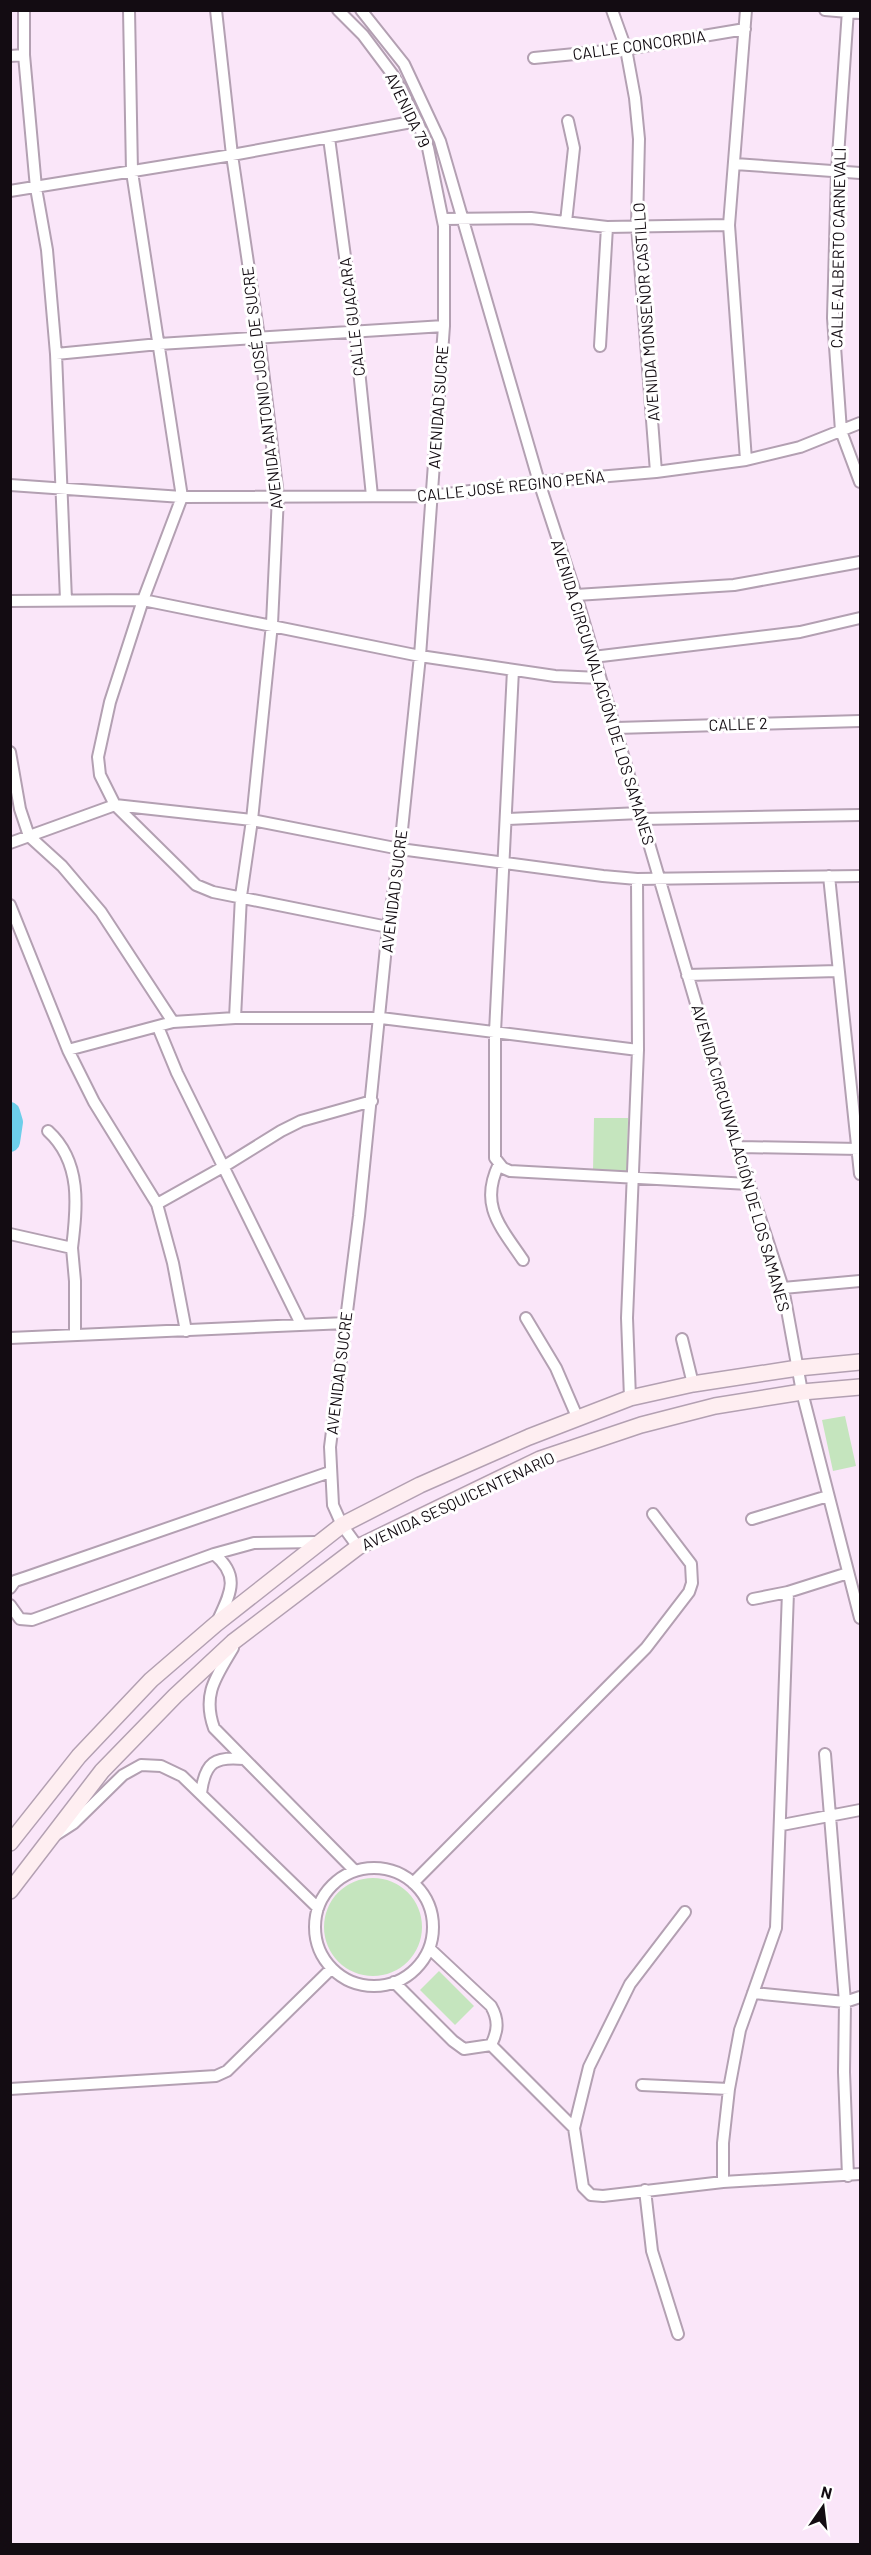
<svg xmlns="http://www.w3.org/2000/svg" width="871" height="2555" viewBox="0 0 871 2555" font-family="Barlow,sans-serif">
	<rect width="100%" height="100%" fill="#fae6f9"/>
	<!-- green -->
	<path fill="#c5e5be" d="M594 1118H628L627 1172 593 1171Z
		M845 1416 856 1466 833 1471 822 1420Z
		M324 1927a49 49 0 1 1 98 0a49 49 0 1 1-98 0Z
		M439 1971 474 2006 455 2025 420 1990Z"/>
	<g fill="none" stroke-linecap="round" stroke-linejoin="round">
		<!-- river -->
		<path stroke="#6dceea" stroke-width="20" d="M10 1112 13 1122 10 1142"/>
		<!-- minor casing -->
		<g stroke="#b3a0b2" stroke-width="14">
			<path id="minor" d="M24 10V55L36 188 47 250 56 354 66 600
				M129 10 132 172 182 497 143 600 110 702 98 757 100 775 115 805 196 885 213 892 388 927
				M216 10 232 155 259 337 278 496 272 624 252 820 241 896 235 1018
				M338 10 363 35 393 75 417 121 428 148 444 226V326L420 656 400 849 388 927 359 1216 330 1447 333 1505 342 1525 358 1547
				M361 10 404 64 440 141 539 482 576 595 749 1184 783 1288 802 1392 860 1618
				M612 10 626 49 635 98 639 139 637 225 656 472
				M746 10 729 225 746 460
				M825 10 860 13
				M848 10 837 171 833 318 841 431 860 482
				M10 56 24 55
				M534 58 626 49 745 29
				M329 138 355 331 372 496
				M735 164 860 173
				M10 191 232 155 417 121
				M443 219 531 218 607 227 729 225
				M566 222 574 148 568 121
				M600 346 607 227
				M56 354 159 344 444 326
				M10 485 182 497 432 496 539 482 656 472 746 460 800 447 860 423
				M576 595 734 585 860 562
				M10 601 143 600 420 656 555 676 600 678
				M593 657 800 632 860 618
				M513 670 495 1032V1158L503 1168 510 1171 749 1184
				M616 728 860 721
				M10 752 20 809 29 836 62 866 101 912 173 1022
				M508 819 640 813
				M642 819 860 815
				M10 843 115 805 252 820 400 849 603 876 637 879 860 876
				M829 876 860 1174
				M10 905 68 1050 94 1102 157 1204 173 1263 186 1331
				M687 975 838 971
				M158 1027 177 1073 301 1324
				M68 1050 173 1022 235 1018H381L638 1050
				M48 1131C82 1162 77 1207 72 1248
				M740 1147 860 1149
				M499 1164C479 1205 500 1226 523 1260
				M157 1204 223 1167 281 1131 301 1121 372 1101
				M10 1234 72 1248 75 1281V1334
				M783 1288 860 1281
				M526 1318 556 1368 578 1419
				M10 1338 346 1323
				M682 1339 693 1384
				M630 1398 627 1318 638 1050 637 879
				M752 1519 828 1496
				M214 1554C241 1576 230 1594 218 1620
				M10 1588 15 1581 27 1577 330 1472
				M753 1599 788 1592
				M10 1605 20 1619 32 1620 214 1554 254 1543 319 1542
				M233 1648C216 1677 202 1694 214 1728L355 1871
				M825 1754 845 2002 844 2072 848 2176
				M201 1793C205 1762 215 1756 244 1759
				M782 1825 860 1810
				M57 1834 74 1823 123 1775 141 1765 161 1766 182 1776 318 1908
				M315 1927a59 59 0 1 1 118 0a59 59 0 1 1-118 0Z
				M413 1883 646 1648 689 1592 692 1583 691 1564 653 1514
				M685 1912 630 1984 589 2067 574 2128 583 2187 591 2195 603 2196 723 2182 860 2174
				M394 1982 453 2041 464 2049 491 2045C498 2031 499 2020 491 2006L430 1949
				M753 1993 845 2002 860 1997
				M491 2045 574 2128
				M642 2085 729 2089
				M10 2089 216 2076 227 2071 331 1969
				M723 2182V2143L729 2089 740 2030 776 1928 788 1592 848 1573
				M645 2190 652 2251 678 2334"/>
		</g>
		<!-- secondary casing -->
		<g stroke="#b3a0b2" stroke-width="18">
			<path id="secondary" d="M10 1843 79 1756 151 1680 216 1624 342 1525 420 1485 529 1437 630 1398 693 1384 798 1368 860 1362
				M10 1891 102 1771 175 1696 233 1642 358 1547 540 1459 641 1425 715 1406 802 1392 860 1387"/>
		</g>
		<!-- minor -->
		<use href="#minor" stroke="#fff" stroke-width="10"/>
		<!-- secondary -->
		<use href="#secondary" stroke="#feeef1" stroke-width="15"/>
	</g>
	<g text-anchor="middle" stroke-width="6" stroke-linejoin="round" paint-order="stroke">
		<!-- street labels -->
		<g font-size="16" fill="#130c12" stroke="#fff">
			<text transform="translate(639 45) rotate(-8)" y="6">CALLE CONCORDIA</text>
			<text transform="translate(408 110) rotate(64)" y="6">AVENIDA 79</text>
			<text transform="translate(838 248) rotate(-89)" y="6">CALLE ALBERTO CARNEVALI</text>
			<text transform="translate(646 312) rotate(-94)" y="6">AVENIDA MONSEÑOR CASTILLO</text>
			<text transform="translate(352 317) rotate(-97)" y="6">CALLE GUACARA</text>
			<text transform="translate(262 388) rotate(-97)" y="6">AVENIDA ANTONIO JOSÉ DE SUCRE</text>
			<text transform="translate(438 407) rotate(-86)" y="6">AVENIDAD SUCRE</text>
			<text transform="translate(511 486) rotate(-6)" y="6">CALLE JOSÉ REGINO PEÑA</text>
			<text transform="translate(603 692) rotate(73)" y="6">AVENIDA CIRCUNVALACIÓN DE LOS SAMANES</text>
			<text transform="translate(738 724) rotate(-2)" y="6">CALLE 2</text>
			<text transform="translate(394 891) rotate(-83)" y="6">AVENIDAD SUCRE</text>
			<text transform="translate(741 1158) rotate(74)" y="6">AVENIDA CIRCUNVALACIÓN DE LOS SAMANES</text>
			<text transform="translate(339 1373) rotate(-83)" y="6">AVENIDAD SUCRE</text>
			<text transform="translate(458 1501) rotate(-25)" y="6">AVENIDA SESQUICENTENARIO</text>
		</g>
	</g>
	<!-- border -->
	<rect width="871" height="2555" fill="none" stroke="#130c12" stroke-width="24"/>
	<!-- north arrow -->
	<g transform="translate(823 2507) rotate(14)" stroke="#ffffff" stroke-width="4.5" paint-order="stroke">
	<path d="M0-4.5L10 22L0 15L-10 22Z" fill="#130c12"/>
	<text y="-9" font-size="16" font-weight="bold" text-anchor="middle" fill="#130c12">N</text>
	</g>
</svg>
